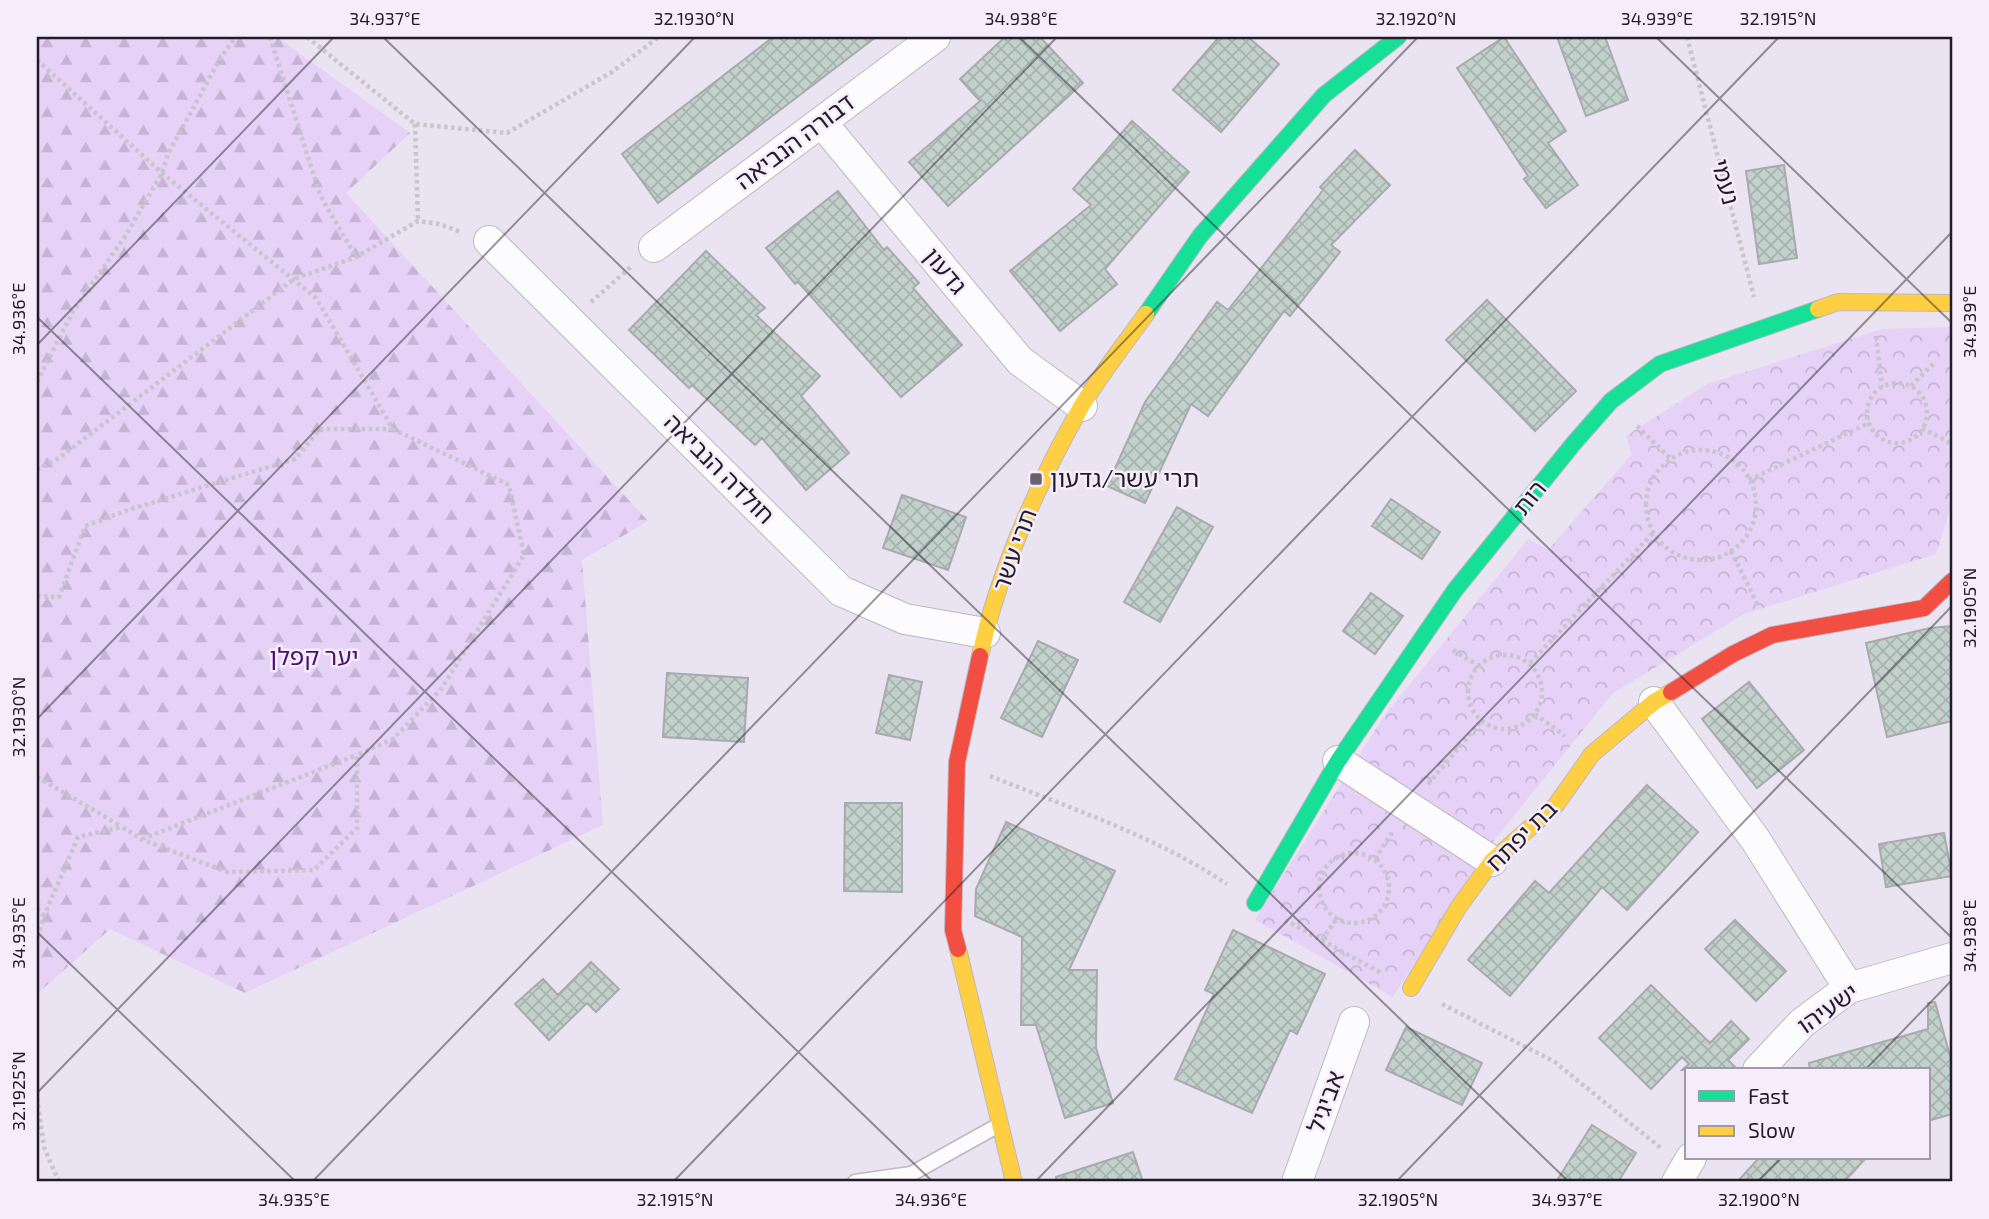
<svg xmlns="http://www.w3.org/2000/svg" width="1989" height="1219" viewBox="0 0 1989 1219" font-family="'Exo 2','Noto Sans Hebrew',sans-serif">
	<defs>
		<pattern id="forest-firs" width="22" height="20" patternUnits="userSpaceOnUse" patternTransform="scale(1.75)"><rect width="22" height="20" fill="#e6d2f7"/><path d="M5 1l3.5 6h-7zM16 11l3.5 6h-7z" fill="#c5b4d4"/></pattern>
		<pattern id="park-crowns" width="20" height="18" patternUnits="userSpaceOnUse" patternTransform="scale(1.75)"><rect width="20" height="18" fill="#e6d2f7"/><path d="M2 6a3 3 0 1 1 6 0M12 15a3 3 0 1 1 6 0" fill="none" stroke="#c5b4d4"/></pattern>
		<pattern id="building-cross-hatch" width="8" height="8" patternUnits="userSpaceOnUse" patternTransform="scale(1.75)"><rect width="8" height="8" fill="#c3d1cc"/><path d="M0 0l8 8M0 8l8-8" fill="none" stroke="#a7b3af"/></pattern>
	</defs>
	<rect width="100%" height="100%" fill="#eae3f1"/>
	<!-- forest -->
	<path fill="url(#forest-firs)" d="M37 37H277L410 133 346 193 648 521 582 560 603 825 245 993 110 929 37 994Z"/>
	<!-- park -->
	<path fill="url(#park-crowns)" d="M1952 327V504L1936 554 1744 614 1613 693 1491 844 1393 997 1255 920 1384 716 1528 539 1548 550 1632 454 1626 436 1707 384 1882 329Z"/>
	<!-- building -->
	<path fill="url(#building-cross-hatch)" stroke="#a9aaad" stroke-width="2" d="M773 37H876L658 203 622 154Z
		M1005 37H1040L1083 83 948 206 909 162 980 101 960 79Z
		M1219 37H1248L1279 64 1221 132 1173 90Z
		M1504 37 1566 131 1548 143 1578 185 1546 208 1524 179 1528 176 1457 68Z
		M1557 37H1605L1628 100 1586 116Z
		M1132 121 1189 172 1105 269 1117 284 1060 331 1010 271 1091 205 1073 189Z
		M1355 150 1390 185 1331 245 1340 252 1290 316 1284 311 1208 416 1191 404 1145 503 1107 486 1145 402 1217 302 1228 310 1323 190 1320 187Z
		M1784 165 1797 258 1759 264 1746 171Z
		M838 191 884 250 887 247 919 283 913 288 962 345 901 397 798 282 795 284 766 248Z
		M706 251 765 308 756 315 820 376 801 396 849 453 806 490 762 438 755 445 692 385 689 388 629 330Z
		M1487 300 1576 391 1535 431 1446 340Z
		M902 495 966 517 948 570 883 548Z
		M1391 499 1440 532 1422 559 1372 526Z
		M1177 507 1213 527 1160 622 1124 602Z
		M1371 593 1403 616 1375 654 1343 631Z
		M1952 626V721L1887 737 1866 643 1930 628Z
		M1038 641 1078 660 1042 737 1001 718Z
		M667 673 748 678 744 742 663 737Z
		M889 675 922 682 910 740 876 733Z
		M1749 682 1804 750 1757 788 1702 719Z
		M1647 785 1698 832 1627 910 1602 887 1510 996 1468 960 1535 881 1549 893Z
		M845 803H902V892L844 891Z
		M1006 822 1115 871 1069 970H1097L1096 1048 1113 1103 1065 1118 1036 1025H1021L1022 937 975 916 976 889Z
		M1944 833 1952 876 1886 887 1879 844Z
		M1735 920 1786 971 1756 1001 1705 949Z
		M1233 930 1325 974 1297 1034 1290 1030 1252 1113 1175 1079 1214 994 1205 990Z
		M591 962 619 989 596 1012 587 1003 549 1040 515 1004 543 979 558 995Z
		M1651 985 1710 1043 1731 1021 1749 1039 1728 1060 1738 1070H1682L1689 1064 1682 1057 1651 1089 1599 1038Z
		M1935 1002 1952 1063V1114L1928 1121V1070H1810L1809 1063 1928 1029V1003Z
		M1406 1027 1482 1063 1462 1105 1386 1070Z
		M1592 1125 1636 1153 1618 1182H1556Z
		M1133 1152 1143 1182H1057L1056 1177Z
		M1759 1158H1866L1844 1182H1737Z"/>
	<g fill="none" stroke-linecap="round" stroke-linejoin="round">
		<!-- lane casing -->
		<g stroke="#bdb8c2" stroke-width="17">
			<path id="lane" d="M855 1182 911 1174 997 1126"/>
		</g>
		<!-- street casing -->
		<g stroke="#bdb8c2" stroke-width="32">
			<path id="street" d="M822 123 1020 361 1082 406
				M489 241 841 591 905 619 985 633
				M654 247 935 37
				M1654 702 1755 839 1849 988
				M1338 761 1492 861
				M1758 1070 1802 1023 1849 988 1952 958
				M1297 1182 1354 1022
				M1677 1182 1691 1158"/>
		</g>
		<!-- fast casing -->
		<g stroke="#bdb8c2" stroke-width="18">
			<path id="fast" d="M1146 314 1200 236 1324 95 1398 37
				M1255 903 1338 761 1455 590 1574 443 1611 401 1660 364 1818 309"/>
		</g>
		<!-- slow casing -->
		<g stroke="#bdb8c2" stroke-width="18">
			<path id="slow" d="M1818 309 1838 302 1952 303
				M980 656C998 572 1039 481 1081 407 1100 375 1124 345 1146 314
				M958 949 1014 1182
				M1411 988 1458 908 1492 861 1556 805 1592 754 1654 702 1671 692"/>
		</g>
		<!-- jam casing -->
		<g stroke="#bdb8c2" stroke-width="18">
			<path id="jam" d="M1671 692 1733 654 1772 635 1924 608 1952 581
				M958 949 953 930 957 762 980 656"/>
		</g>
		<!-- path -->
		<path stroke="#c8c6cc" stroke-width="4.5" stroke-dasharray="3.5 3.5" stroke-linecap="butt" d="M270 37 320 195 356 257
			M307 37 415 124 507 133 612 72 659 37
			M1687 37 1754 297
			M37 60 162 173 316 298 393 429 509 485 524 555 442 688 393 739 357 755V828L314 870 227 872 141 839 122 827 78 837 44 916 37 940
			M415 124 418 221
			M591 302 632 266
			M1876 336 1882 387
			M37 382 72 313 126 235 162 173 168 154 221 57 236 37
			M1867 413a30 30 0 1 1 60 0a30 30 0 1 1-60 0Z
			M1911 386 1934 363
			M1637 426 1671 459
			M1922 428 1952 444
			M1646 505a55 55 0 1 1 110 0a55 55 0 1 1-110 0Z
			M37 470 59 458 294 279 356 257 418 221 439 224 461 232
			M1749 480 1869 423
			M1731 551 1757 603
			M37 596 59 597 85 526 131 509 295 459 320 429H393
			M1453 650 1479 666
			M1468 692a37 37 0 1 1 74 0a37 37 0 1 1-74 0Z
			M1530 663 1653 533
			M1535 714 1565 736
			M990 776C1070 808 1155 836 1227 884
			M37 777 121 826
			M1428 784 1482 720
			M142 839 357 755
			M1319 888a35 35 0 1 1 70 0a35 35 0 1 1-70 0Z
			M1375 859 1393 831
			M37 908 44 916
			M1285 920 1381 973
			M1322 940 1337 918
			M1442 1004 1555 1062 1662 1149
			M37 1098 44 1147 59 1182"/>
		<!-- lane -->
		<use href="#lane" stroke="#fcfbfd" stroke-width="14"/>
		<!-- street -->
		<use href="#street" stroke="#fcfbfd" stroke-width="30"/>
		<!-- fast -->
		<use href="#fast" stroke="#16e098" stroke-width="16"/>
		<!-- slow -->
		<use href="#slow" stroke="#ffcf43" stroke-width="16"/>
		<!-- jam -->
		<use href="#jam" stroke="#f24e42" stroke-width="16"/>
	</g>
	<!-- ticks -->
	<path fill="none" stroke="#211c26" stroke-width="2" stroke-opacity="0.45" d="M383 37 1569 1182M1019 37 1952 938M1656 37 1952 323M37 317 933 1182M37 345 334 37M37 719 695 37M37 932 296 1182M1865 1070 1952 980M37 1093 1057 37M312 1182 1418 37M673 1182 1779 37M1035 1182 1952 232M1396 1182 1952 606M1757 1182 1781 1158"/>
	<!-- markers -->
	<rect fill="#67626d" stroke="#f5edfc" stroke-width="2.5" x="1029" y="472" width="14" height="14" rx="3.5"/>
	<g text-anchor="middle" stroke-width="5" stroke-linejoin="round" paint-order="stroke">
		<!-- street labels -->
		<g font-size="24" fill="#211c26" stroke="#f5edfc">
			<text transform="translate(795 142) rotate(-37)" y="8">דבורה הנביאה</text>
			<text transform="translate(1725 182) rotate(75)" y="8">נעמי</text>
			<text transform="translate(945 271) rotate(50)" y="8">גדעון</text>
			<text transform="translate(719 469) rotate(45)" y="8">חולדה הנביאה</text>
			<text transform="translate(1530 498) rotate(-51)" y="8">רות</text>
			<text transform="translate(1015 550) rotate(-70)" y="8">תרי עשר</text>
			<text transform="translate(1522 836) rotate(-45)" y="8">בת יפתח</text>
			<text transform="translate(1828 1009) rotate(-35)" y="8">ישעיהו</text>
			<text transform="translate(1326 1102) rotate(-70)" y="8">אביגיל</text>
		</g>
		<!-- poi labels -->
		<g font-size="24" fill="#211c26" stroke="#f5edfc" text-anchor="start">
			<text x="1050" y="487">תרי עשר/גדעון</text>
		</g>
		<!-- park labels -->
		<g font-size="24" fill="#4d0e71" stroke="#f5edfc">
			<text x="314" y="665">יער קפלן</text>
		</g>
	</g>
	<!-- border -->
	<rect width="1989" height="1219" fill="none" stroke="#f5edfc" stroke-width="77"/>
	<!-- legend -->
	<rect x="1685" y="1068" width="245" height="91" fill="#f5edfc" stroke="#a099a6" stroke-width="2"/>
	<rect x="1699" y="1091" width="35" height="10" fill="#16e098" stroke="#a099a6" stroke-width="2"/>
	<text x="1748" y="1104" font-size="21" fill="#211c26">Fast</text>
	<rect x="1699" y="1126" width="35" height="10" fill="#ffcf43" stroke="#a099a6" stroke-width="2"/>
	<text x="1748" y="1138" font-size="21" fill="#211c26">Slow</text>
	<rect x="38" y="38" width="1913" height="1142" fill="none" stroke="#211c26" stroke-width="2.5"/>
	<g font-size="18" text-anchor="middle" fill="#211c26">
		<text x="385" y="25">34.937°E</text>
		<text x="694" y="25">32.1930°N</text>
		<text x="1021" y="25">34.938°E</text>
		<text x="1416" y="25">32.1920°N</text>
		<text x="1657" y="25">34.939°E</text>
		<text x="1778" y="25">32.1915°N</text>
		<text transform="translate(19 319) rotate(-90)" y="6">34.936°E</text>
		<text transform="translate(1970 322) rotate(-90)" y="6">34.939°E</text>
		<text transform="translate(1970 608) rotate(-90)" y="6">32.1905°N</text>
		<text transform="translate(19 717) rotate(-90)" y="6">32.1930°N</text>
		<text transform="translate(19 933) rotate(-90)" y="6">34.935°E</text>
		<text transform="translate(1970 936) rotate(-90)" y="6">34.938°E</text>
		<text transform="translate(19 1091) rotate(-90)" y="6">32.1925°N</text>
		<text x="294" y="1206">34.935°E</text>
		<text x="675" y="1206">32.1915°N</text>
		<text x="931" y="1206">34.936°E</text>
		<text x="1398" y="1206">32.1905°N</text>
		<text x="1567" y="1206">34.937°E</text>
		<text x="1759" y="1206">32.1900°N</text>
	</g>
</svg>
